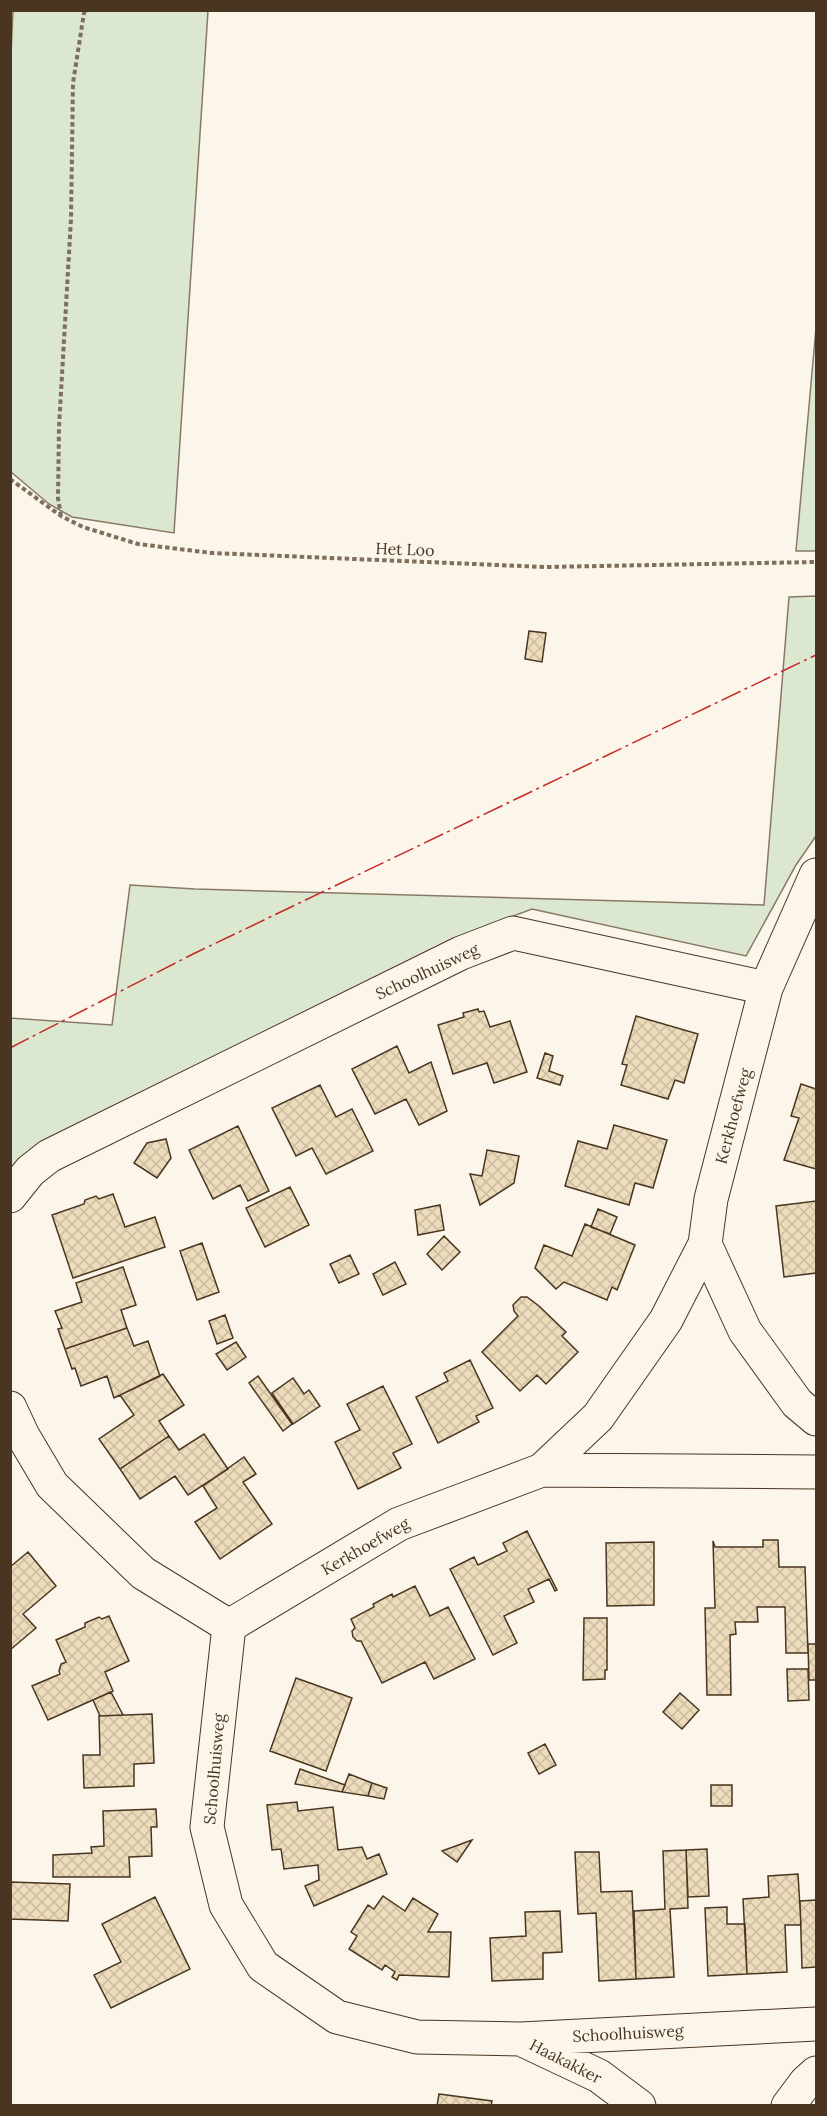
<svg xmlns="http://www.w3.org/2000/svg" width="827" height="2116" viewBox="0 0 827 2116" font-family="Lora,serif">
	<defs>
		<pattern id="building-cross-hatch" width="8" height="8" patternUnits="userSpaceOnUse" patternTransform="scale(1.5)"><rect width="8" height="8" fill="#ecdcbc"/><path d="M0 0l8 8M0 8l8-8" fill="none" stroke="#ccbda1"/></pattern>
	</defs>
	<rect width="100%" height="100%" fill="#fbf6e9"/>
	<!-- grass -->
	<path fill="#dce7d0" stroke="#887966" stroke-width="1.5" d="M13 11H208L174 533 72 517 49 504 11 472 10 77Z
		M816 328V551H796Z
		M816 596V836L796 865 746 956 532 909 455 938 11 1178 10 1018 112 1025 130 885 195 889 764 905 789 597Z"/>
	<!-- building -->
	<path fill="url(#building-cross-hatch)" stroke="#4a3520" stroke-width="1.5" d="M529 631 546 633 542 662 525 659Z
		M478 1009 479 1012 484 1011 490 1027 510 1021 527 1072 494 1083 487 1063 453 1074 438 1025 464 1017 463 1013Z
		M636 1016 698 1034 684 1083 675 1080 668 1099 621 1085 627 1065 622 1064Z
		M397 1046 409 1073 431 1062 447 1111 419 1125 406 1099 375 1114 352 1069Z
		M545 1053 553 1056 549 1071 563 1076 560 1085 537 1078Z
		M801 1084 816 1089V1169L784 1160 799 1118 791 1116Z
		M320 1085 336 1117 352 1109 373 1151 326 1174 312 1148 296 1156 272 1108Z
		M614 1125 667 1140 653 1188 635 1183 629 1205 565 1186 578 1141 607 1149Z
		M238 1126 269 1191 248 1201 240 1185 213 1199 189 1150Z
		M166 1139 171 1158 157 1178 134 1163 147 1143Z
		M487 1150 519 1156 514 1183 480 1205 470 1174 482 1176Z
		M290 1187 309 1225 265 1247 246 1208Z
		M113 1194 125 1227 155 1217 165 1247 73 1278 52 1215 84 1204 85 1200 96 1196 99 1199Z
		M816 1201V1273L784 1277 776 1206Z
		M440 1205 444 1230 418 1235 415 1210Z
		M598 1209 617 1217 610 1234 591 1227Z
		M585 1224 635 1245 617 1290 612 1287 607 1300 564 1282 556 1289 535 1268 544 1245 572 1256Z
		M444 1236 460 1252 442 1270 427 1254Z
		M202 1243 219 1292 197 1300 180 1251Z
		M350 1255 359 1274 339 1283 330 1264Z
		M395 1262 406 1284 383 1295 373 1274Z
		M123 1267 136 1305 121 1310 127 1328 65 1349 58 1329 62 1328 55 1311 82 1302 76 1283Z
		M521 1297H527L539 1306 566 1332 562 1336 578 1352 546 1384 537 1375 520 1391 482 1352 518 1316 514 1311 513 1305Z
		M225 1315 233 1338 217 1344 209 1321Z
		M127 1328 134 1346 148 1341 160 1376 114 1398 107 1376 81 1386 75 1368 72 1369 65 1349Z
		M236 1342 246 1357 227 1370 216 1354Z
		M470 1360 493 1408 476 1416 479 1422 438 1443 416 1397 448 1381 444 1373Z
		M163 1374 184 1405 159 1421 169 1436 120 1469 99 1439 134 1415 120 1395Z
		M258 1376 292 1424 283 1431 249 1383Z
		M293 1378 304 1394 309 1390 320 1406 293 1424 272 1393Z
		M383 1386 412 1444 393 1453 401 1468 358 1489 335 1442 360 1430 347 1404Z
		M204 1434 228 1469 188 1495 175 1476 140 1499 120 1469 169 1436 179 1450Z
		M244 1457 256 1474 243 1482 272 1524 220 1559 195 1522 217 1508 203 1486Z
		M527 1531 557 1590 555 1591 549 1579 528 1589 534 1602 504 1616 517 1643 493 1655 450 1569 474 1557 478 1565 507 1551 503 1543Z
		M763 1540H778L779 1567H805L808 1653H786L785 1607H757L758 1622H735L736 1634 730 1635 731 1695H707L705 1608H715L713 1541 715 1547H763Z
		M654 1542V1605L607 1606 606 1543Z
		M28 1552 56 1586 23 1614 36 1628 10 1650V1567Z
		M415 1586 430 1616 448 1607 475 1659 434 1679 425 1662 382 1683 361 1641H357L353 1637 352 1631 355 1628 351 1619 374 1607 373 1604 392 1594 393 1597Z
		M109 1616 129 1661 105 1672 113 1691 48 1720 32 1686 60 1674 59 1671 61 1664 66 1662 56 1640 85 1627V1623L99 1617 102 1619Z
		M584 1618H607V1670H605V1679L583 1680Z
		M808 1644H816V1680H809Z
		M787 1669H808L809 1700 788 1701Z
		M296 1678 352 1698 326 1771 270 1751Z
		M111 1692 123 1715 100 1716 93 1700Z
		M680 1693 699 1710 682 1729 663 1712Z
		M152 1714 154 1763 134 1764V1786L84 1788 83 1755H100L99 1716Z
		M545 1744 556 1765 539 1774 528 1753Z
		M300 1769 345 1785 342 1792 295 1784Z
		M349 1774 372 1783 368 1796 342 1792Z
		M372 1783 387 1788 384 1799 368 1796Z
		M711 1785H732V1806H711Z
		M297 1802 298 1811 333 1807 338 1850 362 1847 367 1859 379 1854 387 1874 314 1906 305 1886 319 1880 318 1865 284 1869 281 1849 272 1850 267 1805Z
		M156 1809 157 1827H151L152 1856 129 1857 130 1877H53V1855L92 1853 91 1847 104 1846 103 1811Z
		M472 1840 457 1862 442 1851Z
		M707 1849 709 1896 688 1897 686 1850Z
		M686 1850 688 1908 670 1909 674 1977 636 1979 634 1911 665 1909 663 1851Z
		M575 1852H599L601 1892 632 1891 636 1979 599 1981 596 1913 578 1914Z
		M798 1874 801 1925H785L787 1972 747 1974 743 1899 769 1897 768 1876Z
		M10 1882 70 1884 68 1921 10 1919Z
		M383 1896 405 1911 413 1898 438 1914 428 1932H451L449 1977 399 1975 397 1980 392 1977 395 1972 385 1965 382 1970 349 1949 357 1936 351 1932 368 1905 374 1909Z
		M155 1897 190 1969 111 2008 94 1975 121 1962 102 1924Z
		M816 1900V1967L802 1968 800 1901Z
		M727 1907V1924H745L747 1974 708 1976 705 1908Z
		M560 1911 562 1952 543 1953V1979L492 1981 490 1938 526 1936 525 1912Z
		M439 2094 492 2101 491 2106H437Z"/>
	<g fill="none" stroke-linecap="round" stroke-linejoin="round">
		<!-- minor casing -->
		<g stroke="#4a3520" stroke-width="35">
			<path id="minor" d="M10 1196 30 1171 49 1156 461 953 513 933 766 988 816 875
				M705 1244 745 1331 797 1403 816 1419
				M10 1408 23 1436 52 1485 143 1573 229 1626 207 1827 226 1905 263 1966 337 2017 417 2037 521 2039 816 2024
				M542 1470 816 1472
				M229 1626 399 1524 542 1470 598 1417 666 1320 705 1244 711 1199 766 988
				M525 2041 599 2076 639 2106
				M788 2106 806 2082 816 2073"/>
		</g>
		<!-- path -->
		<path stroke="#7f6f5c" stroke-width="4" stroke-dasharray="4.5 3" stroke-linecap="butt" d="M10 479 61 516 83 527 138 544 212 553 545 567 816 562
			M61 516 58 498 59 427 71 219 73 83 84 13 86 10"/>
		<!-- minor -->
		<use href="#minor" stroke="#fbf6e9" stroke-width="33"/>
		<!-- power -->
		<path stroke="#c62828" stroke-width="1.5" stroke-dasharray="21 4.5 3 4.5" stroke-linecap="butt" d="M10 1048 191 955 816 655"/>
	</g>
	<g text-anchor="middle" stroke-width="4.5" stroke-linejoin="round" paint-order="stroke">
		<!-- street labels -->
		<g font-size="16" fill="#4a3520" stroke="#fbf6e9">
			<text transform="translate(405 549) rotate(2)" y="6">Het Loo</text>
			<text transform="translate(427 971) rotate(-25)" y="6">Schoolhuisweg</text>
			<text transform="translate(733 1116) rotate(-75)" y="6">Kerkhoefweg</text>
			<text transform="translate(365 1546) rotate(-30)" y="6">Kerkhoefweg</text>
			<text transform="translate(214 1769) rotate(-85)" y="6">Schoolhuisweg</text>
			<text transform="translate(628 2033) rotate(-3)" y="6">Schoolhuisweg</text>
			<text transform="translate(566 2061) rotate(27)" y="6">Haakakker</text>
		</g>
	</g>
	<!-- border -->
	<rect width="827" height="2116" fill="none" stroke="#4a3520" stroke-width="24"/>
</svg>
